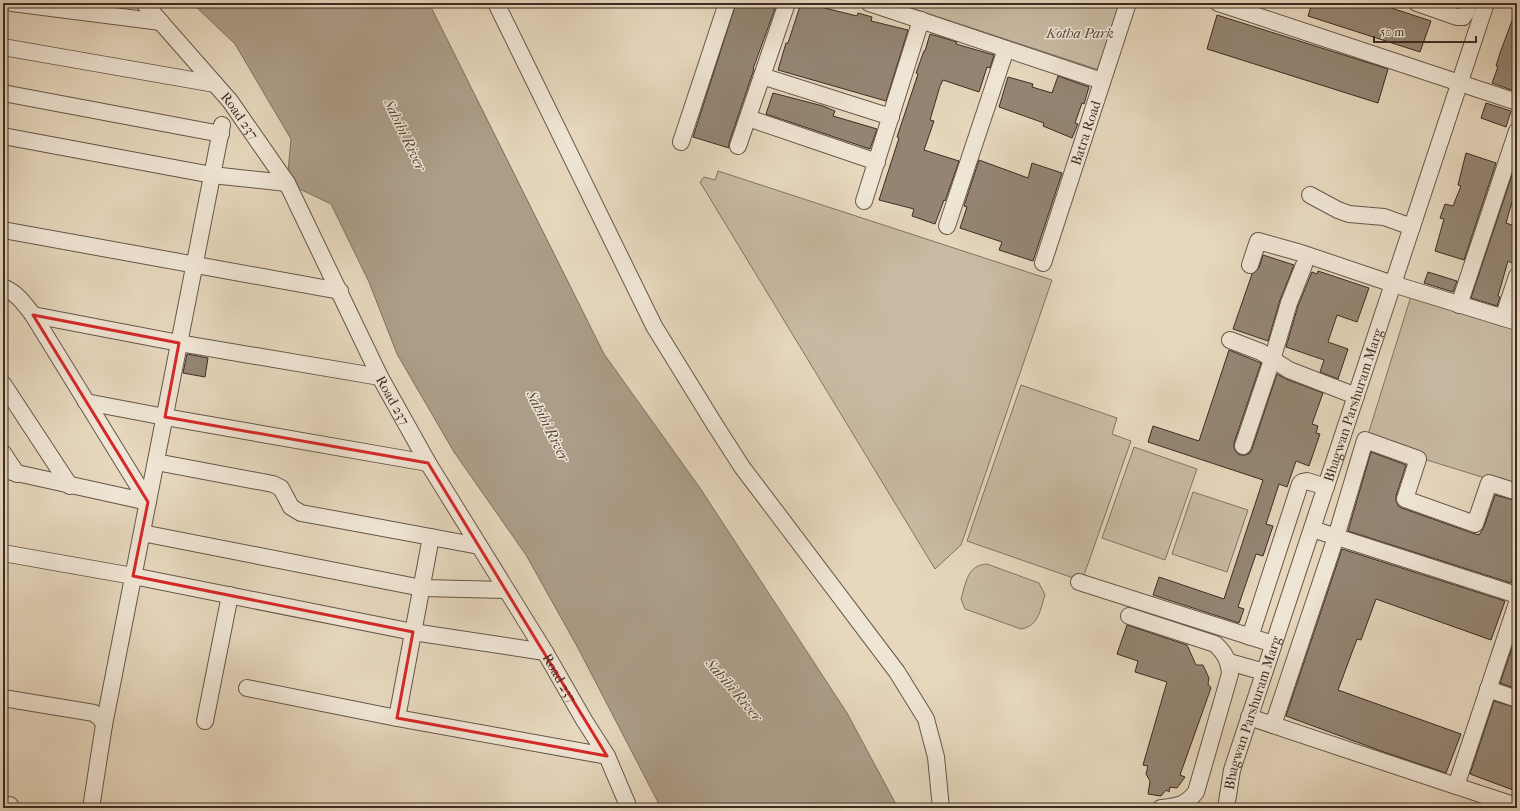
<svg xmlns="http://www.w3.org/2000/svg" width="1520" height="811" viewBox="0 0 1520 811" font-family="'IM FELL French Canon',serif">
	<rect width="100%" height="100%" fill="#e6d7bd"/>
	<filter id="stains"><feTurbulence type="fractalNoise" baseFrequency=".005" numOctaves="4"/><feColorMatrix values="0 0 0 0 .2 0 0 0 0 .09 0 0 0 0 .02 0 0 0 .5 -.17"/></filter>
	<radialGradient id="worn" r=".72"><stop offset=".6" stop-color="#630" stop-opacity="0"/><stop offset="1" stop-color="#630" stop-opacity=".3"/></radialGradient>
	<!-- green -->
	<path fill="#c9baa3" stroke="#827362" d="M896 3H1121L1099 70Z
		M718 171 1052 280 961 545 935 569 700 182 704 177 715 180Z
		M1411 296 1517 330V488L1366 441Z
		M1021 385 1117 418 1112 434 1131 441 1082 581 967 541Z
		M1134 447 1197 469 1165 560 1102 538Z
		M1193 492 1248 510 1227 572 1172 554Z
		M987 564 1039 583 1045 595C1040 610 1039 626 1021 629L965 609 961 599C966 583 967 565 987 564Z"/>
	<!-- water -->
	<path fill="#ac9d88" stroke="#7f705f" d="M192 3H429L604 354 700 488 847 713 898 808H661L578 648 526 555 454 452 397 354 369 282 331 204 287 183 291 139 235 44Z"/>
	<!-- building -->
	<path fill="#948573" stroke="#3c2c22" d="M736 3H777L753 69H754L729 143V148L693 137Z
		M801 3H817V6L857 16 858 13 872 17 871 21 908 30 886 101 778 70 786 43H788Z
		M1312 3H1376L1431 21 1420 52 1308 16Z
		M1516 10H1517V92L1492 83 1498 67 1496 66 1500 53Z
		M1217 15 1388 69 1378 103 1207 49Z
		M930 34 957 42 956 44 994 55 990 68 987 67 979 92 943 80 940 86 930 120 934 121 924 150 959 161 945 201 944 200 935 224 912 216 914 209 879 200 899 138 897 137 918 74 916 73 924 51H925Z
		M1058 76 1089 87 1084 104 1082 103 1075 123 1078 124 1072 138 1043 126 1044 123 999 107 1008 77 1033 84 1032 87 1052 93Z
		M773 93 823 106 835 111 833 116 877 129 870 149 766 114Z
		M1486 103 1511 111 1506 127 1481 118Z
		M1466 153 1496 163 1464 260 1435 251 1444 219 1440 218 1445 204 1453 206 1461 186 1458 185Z
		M979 160 1028 178 1032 163 1062 173 1033 261 999 250 1002 242 960 228 967 207 964 206Z
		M1514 169 1517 170V204L1512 202 1506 223 1517 227V250L1512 263 1508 261 1498 296 1500 297 1497 306 1471 298Z
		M1263 255 1294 265 1280 300 1268 341 1233 329 1252 274 1259 268Z
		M1318 271 1369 288 1357 322 1337 315 1328 342 1348 349 1338 379 1320 372 1324 360 1286 347 1298 306 1312 272 1317 274Z
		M1428 272 1457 281 1453 292 1424 283Z
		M1229 350 1261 363 1234 443V448L1236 452 1240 455H1245L1250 453 1252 449 1277 374 1286 379 1323 393 1312 424 1318 426 1316 433 1320 434 1309 466 1296 461 1287 487 1279 484 1266 524 1273 526 1263 556 1256 554 1238 607 1244 609 1239 623 1153 595 1159 577 1224 599 1263 480 1148 442 1153 426 1199 441Z
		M187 354 208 358 205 377 183 373Z
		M1371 452 1406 465 1396 496V501L1399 507 1472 533 1479 535 1484 527 1495 495 1517 501V565L1511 583 1348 531Z
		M1342 549 1505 601 1491 640 1376 599 1361 640 1357 639 1338 690 1461 734 1446 773 1381 751 1286 716Z
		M1127 625 1187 645 1196 665H1203L1209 678 1208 684 1211 688 1180 775 1185 777 1177 788 1170 787 1169 792 1166 790 1161 796 1148 794 1150 781 1146 774 1148 766 1143 765 1167 682 1135 672 1138 661 1117 654Z
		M1517 634V689L1500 683Z
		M1494 701 1517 708V779L1513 790 1470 774Z"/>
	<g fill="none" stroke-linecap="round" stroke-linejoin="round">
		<!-- minor casing -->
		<g stroke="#665749" stroke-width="18">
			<g id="minor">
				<path d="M12 3 161 22"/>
				<path id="s1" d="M144 3 230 101 287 183 380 377 428 463 545 652 584 720 607 756 629 808"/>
				<path d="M496 3 654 326 715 425 742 467 897 672 926 719 936 757 941 808"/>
				<path d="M869 3 1102 81"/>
				<path d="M1218 3 1517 102"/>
				<path d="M1417 3 1457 17H1463L1466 13 1469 3"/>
				<path d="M3 47 215 84"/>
				<path d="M762 76 891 117"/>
				<path d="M3 93 221 134"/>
				<path d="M748 118 877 162"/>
				<path d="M3 136 212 175 287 183"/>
				<path d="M681 142 727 3"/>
				<path d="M738 146 787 3"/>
				<path d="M1310 195 1338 210 1349 214 1384 217 1412 227"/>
				<path d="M864 201 921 20"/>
				<path d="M947 226 1006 49"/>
				<path d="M3 230 340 291"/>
				<path id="s2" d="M1043 263 1128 3"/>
				<path d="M1250 265 1258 241 1301 253 1393 284 1517 322"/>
				<path d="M3 287C18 294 23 302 33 315L148 502 3 470"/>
				<path d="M1459 305 1517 131"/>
				<path d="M33 315 179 343 380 377"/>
				<path d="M1503 318 1517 276"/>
				<path d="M1230 340 1261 352 1289 370 1356 396"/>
				<path d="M3 384 70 486"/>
				<path d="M86 402 165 417 428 463"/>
				<path d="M1243 446 1272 360 1289 303 1304 265"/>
				<path d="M3 453 17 474"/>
				<path d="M156 462 273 484 281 488 291 507 301 513 431 537"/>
				<path d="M1312 529 1517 595"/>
				<path d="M142 533 422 588 506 590"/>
				<path d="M3 553 133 576 413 632 545 652"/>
				<path d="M1079 582 1273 644"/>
				<path d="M1129 616 1215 644C1225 653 1229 661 1230 674L1196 792C1185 806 1177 806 1161 808"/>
				<path d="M1250 637 1300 484 1302 482 1307 481 1326 487"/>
				<path d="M1229 662 1264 672"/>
				<path d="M247 688 397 718 607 756"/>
				<path d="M1488 689 1517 699"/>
				<path d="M3 698 94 713 101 719 104 725 91 808"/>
				<path d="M1249 717 1456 786 1517 603"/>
				<path d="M397 718 431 537 479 546"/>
				<path d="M205 721 230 595"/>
				<path d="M104 725 222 125"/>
				<path d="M1273 725 1336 537 1365 440 1418 459 1405 499 1475 524 1489 483 1517 492"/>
				<path d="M1456 786 1517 806"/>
				<path d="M9 808 10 805"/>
				<path id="s3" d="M1226 808 1232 770 1486 3"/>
			</g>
		</g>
		<!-- minor -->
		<use href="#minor" stroke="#efe5d4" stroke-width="16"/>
	</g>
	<!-- marked area -->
	<path fill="none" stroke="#d62828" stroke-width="3" stroke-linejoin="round" d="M33 315 179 343 165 417 428 463 607 756 397 718 413 632 133 576 148 502Z"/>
	<g text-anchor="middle" stroke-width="3" stroke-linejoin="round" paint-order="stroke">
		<!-- park labels -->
		<g font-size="14" font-style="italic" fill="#58483c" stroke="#efe5d4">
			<text x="1080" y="38">Kotha Park</text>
		</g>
		<!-- street labels -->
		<g font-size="14" fill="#3c2c22" stroke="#efe5d4">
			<text dy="5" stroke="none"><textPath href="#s1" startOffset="148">Road 237</textPath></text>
			<text dy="5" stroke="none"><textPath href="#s2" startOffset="137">Batra Road</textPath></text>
			<text dy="5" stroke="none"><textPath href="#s1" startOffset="472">Road 237</textPath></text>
			<text dy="5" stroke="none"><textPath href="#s3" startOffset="423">Bhagwan Parshuram Marg</textPath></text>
			<text dy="5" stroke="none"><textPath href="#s1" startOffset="796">Road 237</textPath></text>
			<text dy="5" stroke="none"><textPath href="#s3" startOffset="99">Bhagwan Parshuram Marg</textPath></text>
		</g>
		<!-- water labels -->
		<g font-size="15" font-style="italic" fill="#58483c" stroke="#efe5d4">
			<text transform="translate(405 135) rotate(64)" y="5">Sahibi River</text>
			<text transform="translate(548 426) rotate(63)" y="5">Sahibi River</text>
			<text transform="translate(734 690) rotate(49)" y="5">Sahibi River</text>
		</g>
	</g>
	<!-- margin -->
	<rect width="1520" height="811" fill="none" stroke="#e6d7bd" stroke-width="16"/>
	<rect x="4" y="4" width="1512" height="803" fill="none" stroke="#3c2c22" stroke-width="2"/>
	<rect x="8" y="8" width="1504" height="795" fill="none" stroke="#3c2c22"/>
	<!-- scale -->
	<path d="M1374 36v6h102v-6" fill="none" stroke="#3c2c22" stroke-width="2"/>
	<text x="1380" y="36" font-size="12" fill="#3c2c22" stroke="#efe5d4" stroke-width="3" paint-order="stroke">50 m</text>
	<rect width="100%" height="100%" filter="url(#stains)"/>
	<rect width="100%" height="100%" fill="url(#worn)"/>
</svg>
